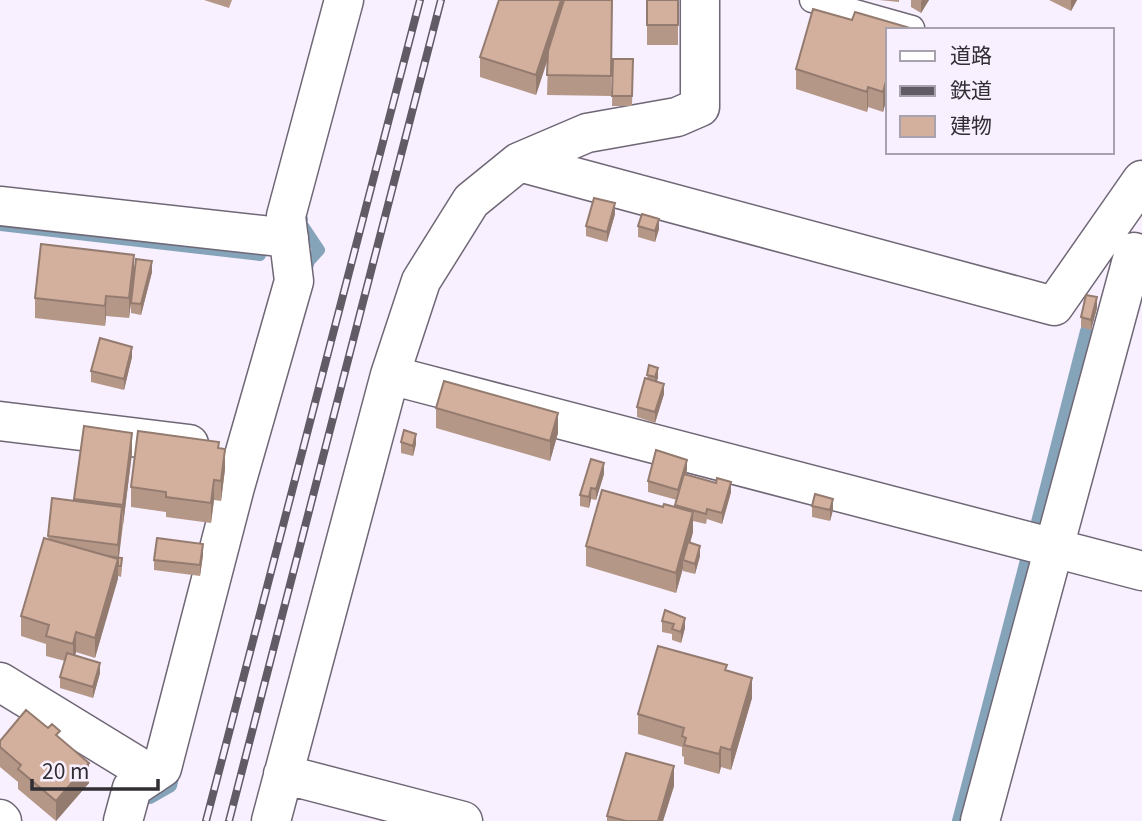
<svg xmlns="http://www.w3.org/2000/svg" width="1142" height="821" viewBox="0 0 1142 821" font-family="Georgia,'Noto Sans JP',serif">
	<rect width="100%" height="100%" fill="#f8efff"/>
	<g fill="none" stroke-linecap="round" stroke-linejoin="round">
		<!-- stream -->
		<path stroke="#85a4ba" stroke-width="12" d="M302 219 301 223 319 250 309 261 305 274
			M0 225 260 255
			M1036 526 1086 331
			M150 798 171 786 175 769
			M958 821 1026 560"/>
		<!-- lane casing -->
		<g stroke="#6f6775" stroke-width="27">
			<path id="lane" d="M812 0 912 28"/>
		</g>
		<!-- street casing -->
		<g stroke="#6f6775" stroke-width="41">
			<path id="street" d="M519 162 1054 306 1142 180
				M0 206 289 238
				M390 375 1142 571
				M0 421 189 444
				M0 682 152 775
				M283 774 463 821
				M0 819 2 821
				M123 821 132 788 162 768 235 487 294 281 286 216 344 0
				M271 821 390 375 421 281 471 201 519 162 587 133 677 117 700 107V0
				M980 821 1134 252"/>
		</g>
		<!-- lane -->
		<use href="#lane" stroke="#fff" stroke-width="24"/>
		<!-- street -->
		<use href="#street" stroke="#fff" stroke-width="38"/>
		<!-- rail casing -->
		<g stroke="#605b64" stroke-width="8">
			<path id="rail" d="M206 821 420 0
				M229 821 441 0"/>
		</g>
		<!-- rail -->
		<use href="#rail" stroke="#f8efff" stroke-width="5" stroke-dasharray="16" stroke-linecap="butt"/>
	</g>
	<!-- wall -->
	<path fill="#b59788" d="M204 0H232L229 8Z
		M612 0 611 96 547 95 548 59 536 95 480 77V57Z
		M647 0H678V45H647Z
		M879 0H899V2Z
		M911 0H929L921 13 911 7Z
		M1049 0H1077L1071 11Z
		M888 30V94L883 112 868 107 867 112 796 89V69Z
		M613 59H633L632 106H612Z
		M615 214 607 242 586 236V226Z
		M638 226 659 229 655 242 638 237Z
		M152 272 141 315 131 313V304L129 318 106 316 105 326 35 318V298L134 274Z
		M1097 308 1091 330 1081 327V317Z
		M132 357 124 390 91 382V371Z
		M649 365 658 378 656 381 664 394 655 423 637 417V407L647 379Z
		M436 408 558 433 550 461 436 428Z
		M84 426 132 453 119 557 122 568 121 577 118 576 95 658 76 652 75 655 100 673 93 698 60 688V677L65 661 46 656V644L21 636V616L48 539 52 498 74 501Z
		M401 442 416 444 413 456 401 453Z
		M219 448 225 469 221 501 214 500 211 523 166 517V512L131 507V487Z
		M687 470 686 475 731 492 722 524 707 519 706 524 693 521V532L690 543 700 556 695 574 683 571V568L676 593 586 566V546L663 507H675L677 500 648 492V481Z
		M604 474 596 500 591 499 589 508 580 506V495Z
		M812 506 833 510 830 521 812 517Z
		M203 555 200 576 154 570V560Z
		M685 618V628L681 643 672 640V634L662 632V621Z
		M727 670 752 698 731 770 721 767 719 774 684 764V757L682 756V747L638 734V714Z
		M60 739 89 783 56 821 18 789V782L0 767V741Z
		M674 786 663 821H607V816Z"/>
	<!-- shaded-wall -->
	<path fill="#947b6f" d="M561 0H563V11L536 95V75Z
		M922 0H929L921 13V2Z
		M1071 0H1077L1071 11Z
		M888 74V94L883 112V92Z
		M868 87V107L867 112V92Z
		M615 203V214L607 242V232Z
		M659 219V229L655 242V231Z
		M134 255V274L129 318V298Z
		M152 261V272L141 315V304Z
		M106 296V316L105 326V306Z
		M1097 297V308L1091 330V320Z
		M132 347V357L124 390V379Z
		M658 368V378L655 387V377Z
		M664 384V394L655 423V412Z
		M558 413V433L550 461V441Z
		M132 433V453L123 525V505Z
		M416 434V444L413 456V446Z
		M225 449V469L221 501V481Z
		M687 460V470L678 501V490Z
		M604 463V474L596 500V489Z
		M214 480V500L211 523V503Z
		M731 482V492L722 524V513Z
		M591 488V499L589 508V497Z
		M833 499V510L830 521V510Z
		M122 507V527L118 565V545Z
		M693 512V532L685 561 683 560V568L676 593V573Z
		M203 544V555L200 576V565Z
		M700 546V556L695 574V564Z
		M118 559V579L95 658V638Z
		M685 618V628L681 643V632Z
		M76 632V652L73 664V644Z
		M100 663V673L93 698V687Z
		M752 678V698L731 770V750Z
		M721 747V767L719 774V754Z
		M89 763V783L56 821V801Z
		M674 766V786L663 821H658Z"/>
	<!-- building -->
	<path fill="#d3b09e" stroke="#947b6f" stroke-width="2" d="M499 0H561L536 75 480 57Z
		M564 0H612L611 76 547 75 548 51Z
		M647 0H678V25H647Z
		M813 9 852 20 855 12 910 28V30H888V74L883 92 868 87 867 92 796 69Z
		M613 59H633L632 96H612Z
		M594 198 615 203 607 232 586 226Z
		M642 214 659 219 655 231 638 226Z
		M41 244 134 255 129 298 106 296 105 306 35 298Z
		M136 259 152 261 141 304 131 303Z
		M1086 295 1097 297 1091 320 1081 317Z
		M100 338 132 347 124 379 91 371Z
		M649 365 658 368 655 377 647 375Z
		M645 378 664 384 655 412 637 407Z
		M444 381 558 413 550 441 436 408Z
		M84 426 132 433 123 505 74 499Z
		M404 430 416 434 413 446 401 442Z
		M138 431 219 442 218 448 225 449 221 481 214 480 211 503 166 497V492L131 487Z
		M656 450 687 460 678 490 648 481Z
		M591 459 604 463 596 489 591 488 589 497 580 495Z
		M684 474 716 483 717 478 731 482 722 513 707 509 706 514 675 505Z
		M602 490 663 507 664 504 693 512 676 573 586 546Z
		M815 494 833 499 830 510 812 506Z
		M52 498 122 507 118 545 48 536Z
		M44 538 118 559 95 638 76 632 73 644 46 636 49 625 21 616Z
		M157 538 203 544 200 565 154 560Z
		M688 542 700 546 695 564 683 560Z
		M108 556 122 558 121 566H118V559Z
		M665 610 685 618 681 632 672 629 674 624 662 621Z
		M658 646 727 665 725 670 752 678 731 750 721 747 719 754 684 745 686 738 682 736 684 728 638 714Z
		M67 653 100 663 93 687 60 677Z
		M26 710 48 728 52 724 60 731 56 735 89 763 56 801 18 769 21 765 0 747V741Z
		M626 753 674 766 658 821H626L607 816Z"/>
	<!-- legend -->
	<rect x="886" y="28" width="228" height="126" fill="#f8efff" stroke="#a8a2ae" stroke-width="2"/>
	<rect x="900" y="51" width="35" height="10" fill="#ffffff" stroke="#a8a2ae" stroke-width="2"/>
	<text x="950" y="63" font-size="21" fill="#312e34">道路</text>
	<rect x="900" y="86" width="35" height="10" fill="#605b64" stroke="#a8a2ae" stroke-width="2"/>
	<text x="950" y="98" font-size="21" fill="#312e34">鉄道</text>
	<rect x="900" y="116" width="35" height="21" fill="#d3b09e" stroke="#a8a2ae" stroke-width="2"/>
	<text x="950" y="133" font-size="21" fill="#312e34">建物</text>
	<!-- scale -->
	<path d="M32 779v10h126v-10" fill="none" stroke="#312e34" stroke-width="3.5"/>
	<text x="42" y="779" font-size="21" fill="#312e34" stroke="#f8efff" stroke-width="5" paint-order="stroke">20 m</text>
</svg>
